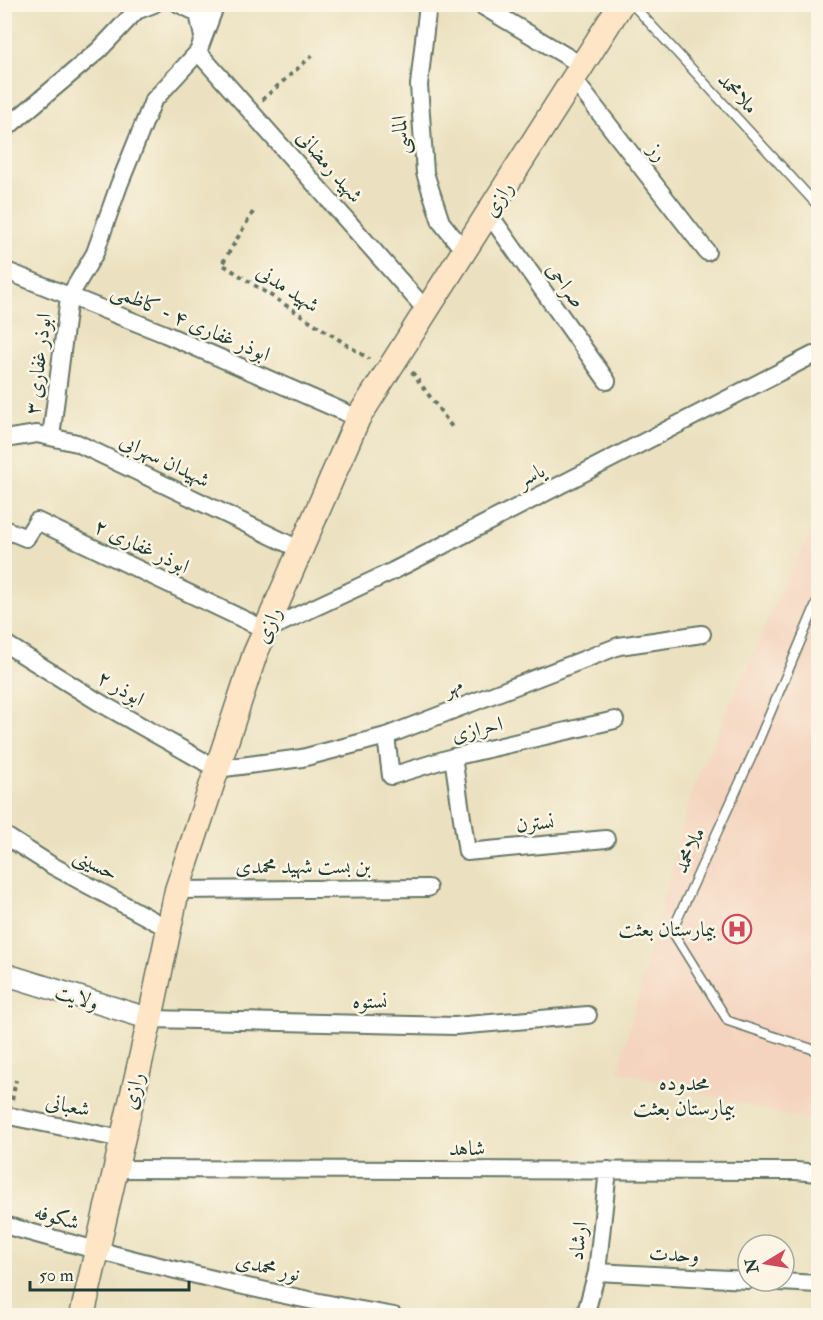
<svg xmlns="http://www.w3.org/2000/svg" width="823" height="1320" viewBox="0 0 823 1320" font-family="'IM FELL Double Pica',Amiri,serif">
	<rect width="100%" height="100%" fill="#fcf5e5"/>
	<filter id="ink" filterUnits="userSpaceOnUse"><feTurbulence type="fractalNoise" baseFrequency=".0167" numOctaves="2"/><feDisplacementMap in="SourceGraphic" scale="12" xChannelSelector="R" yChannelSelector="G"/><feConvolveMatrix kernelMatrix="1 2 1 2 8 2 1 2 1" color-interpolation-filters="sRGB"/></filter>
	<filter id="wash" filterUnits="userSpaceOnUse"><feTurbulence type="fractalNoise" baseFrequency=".008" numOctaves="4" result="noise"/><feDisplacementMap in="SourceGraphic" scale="24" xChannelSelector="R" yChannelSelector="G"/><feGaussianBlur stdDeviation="1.35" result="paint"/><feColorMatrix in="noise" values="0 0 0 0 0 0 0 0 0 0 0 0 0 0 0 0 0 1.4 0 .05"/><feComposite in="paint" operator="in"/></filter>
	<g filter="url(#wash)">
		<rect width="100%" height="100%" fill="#ebe1c0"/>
		<!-- built -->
		<path fill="#f4d4bf" d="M818 519V1124L618 1071 693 787 783 586Z"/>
	</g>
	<g filter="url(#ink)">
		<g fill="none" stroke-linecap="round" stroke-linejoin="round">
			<!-- service casing -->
			<g stroke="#667665" stroke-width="11">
				<path id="service" d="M632 4 818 206
					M818 600 752 756 672 931 728 1021 818 1051"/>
			</g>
			<!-- minor casing -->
			<g stroke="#667665" stroke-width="20">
				<path id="minor" d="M179 4 198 13 203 37
					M428 4 419 85 425 173 441 222 465 252
					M479 4 583 66
					M198 52 427 311
					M574 80 707 252
					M4 130 99 50 136 11 154 4
					M489 214 607 381
					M4 270 165 334 358 418
					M51 437 69 297 95 253 119 185 153 101 198 52 216 4
					M4 439 37 434 77 443 301 550
					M4 529 26 538 37 521 266 630 393 571 813 355
					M4 643 97 701 217 769 302 758 386 736 619 646 702 634
					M386 736 391 776 453 757 615 720
					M453 757 467 852 606 839
					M4 835 51 865 169 929
					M177 890 428 888
					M150 1019 455 1026 588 1015
					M4 1115 122 1139
					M115 1169 796 1171 818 1173
					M4 1225C133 1261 263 1294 394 1316
					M597 1272 748 1280
					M761 1281 818 1284
					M585 1316 597 1272 608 1170"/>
			</g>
			<!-- tertiary casing -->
			<g stroke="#667665" stroke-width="24">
				<path id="tertiary" d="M4 974 150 1019"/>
			</g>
			<!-- secondary casing -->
			<g stroke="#667665" stroke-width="27">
				<path id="secondary" d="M82 1316 150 1019 177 890 255 654 358 418 621 4"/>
			</g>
			<!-- path -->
			<path stroke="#667665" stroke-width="4" stroke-dasharray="4.5 4.5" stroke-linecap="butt" d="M262 100 315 53
				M253 212 222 264 369 359
				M412 372 452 427
				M12 1100 16 1080"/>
			<!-- service -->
			<use href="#service" stroke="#fff" stroke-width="8"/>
			<!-- minor -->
			<use href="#minor" stroke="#fff" stroke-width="16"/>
			<!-- tertiary -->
			<use href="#tertiary" stroke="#fff" stroke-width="21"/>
			<!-- secondary -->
			<use href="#secondary" stroke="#fde5c5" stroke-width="24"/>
		</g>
	</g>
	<!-- icons -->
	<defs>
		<g id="hospital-ring" transform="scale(1.5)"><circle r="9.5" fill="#fcf5e5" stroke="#d1495b" stroke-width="1.5"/><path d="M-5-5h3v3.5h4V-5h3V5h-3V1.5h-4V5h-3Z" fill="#d1495b"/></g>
	</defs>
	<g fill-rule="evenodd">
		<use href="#hospital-ring" x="737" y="929"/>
	</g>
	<g text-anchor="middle" stroke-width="5" stroke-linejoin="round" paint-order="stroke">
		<!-- street labels -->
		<g font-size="21" fill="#1f3d34" stroke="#fcf5e5">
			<text transform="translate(738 93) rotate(47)" y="7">ملامحمد</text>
			<text transform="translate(400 135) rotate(-94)" y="7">الماسی</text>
			<text transform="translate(658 152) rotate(52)" y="7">رز</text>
			<text transform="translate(330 166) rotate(49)" y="7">شهید رمضانی</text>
			<text transform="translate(498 199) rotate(-57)" y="7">رازی</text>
			<text transform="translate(566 285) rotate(55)" y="7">صراحی</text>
			<text transform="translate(288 288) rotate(33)" y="7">شهید مدنی</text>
			<text transform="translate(191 322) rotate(23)" y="7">ابوذر غفاری ۴ - کاظمی</text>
			<text transform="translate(38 364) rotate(-83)" y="7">ابوذر غفاری ۳</text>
			<text transform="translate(165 460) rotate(26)" y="7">شهیدان سهرابی</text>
			<text transform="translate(531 475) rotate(-27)" y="7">یاسر</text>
			<text transform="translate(142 546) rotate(25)" y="7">ابوذر غفاری ۲</text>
			<text transform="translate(268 625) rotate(-66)" y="7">رازی</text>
			<text transform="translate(453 686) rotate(-21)" y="7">مهر</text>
			<text transform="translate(121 688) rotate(30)" y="7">ابوذر ۲</text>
			<text transform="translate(477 729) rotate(-13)" y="7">احرازی</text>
			<text transform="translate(535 823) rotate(-5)" y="7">نسترن</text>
			<text transform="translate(689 850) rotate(-65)" y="7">ملامحمد</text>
			<text transform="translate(96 864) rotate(28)" y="7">حسینی</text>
			<text x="303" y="873">بن بست شهید محمدی</text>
			<text transform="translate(77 997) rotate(17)" y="7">ولایت</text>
			<text transform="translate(370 1001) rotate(1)" y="7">نستوه</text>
			<text transform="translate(133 1091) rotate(-77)" y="7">رازی</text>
			<text transform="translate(68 1105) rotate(12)" y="7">شعبانی</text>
			<text x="467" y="1155">شاهد</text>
			<text transform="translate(57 1217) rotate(16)" y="7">شکوفه</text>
			<text transform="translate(578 1241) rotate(-83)" y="7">ارشاد</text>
			<text transform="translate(674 1254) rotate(3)" y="7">وحدت</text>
			<text transform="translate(268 1267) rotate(13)" y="7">نور محمدی</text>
		</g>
		<!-- poi labels -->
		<g font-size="21" fill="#1f3d34" stroke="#fcf5e5" text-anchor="end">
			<text x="716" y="936">بیمارستان بعثت</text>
		</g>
		<!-- neighbourhood labels -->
		<g font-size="22" fill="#1f3d34" stroke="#fcf5e5">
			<text x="684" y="1090">محدوده<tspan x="684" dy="25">بیمارستان بعثت</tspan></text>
		</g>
	</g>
	<!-- margin -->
	<rect width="823" height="1320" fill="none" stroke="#fcf5e5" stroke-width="24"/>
	<!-- north arrow -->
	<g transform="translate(766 1263) rotate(259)"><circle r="28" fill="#fcf5e5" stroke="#a4ab9e" stroke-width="1.5"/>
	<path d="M0-4.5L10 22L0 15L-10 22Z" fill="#d1495b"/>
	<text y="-9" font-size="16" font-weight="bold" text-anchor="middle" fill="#1f3d34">N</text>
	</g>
	<!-- scale -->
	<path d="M30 1281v9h159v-9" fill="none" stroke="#1f3d34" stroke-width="3"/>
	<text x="39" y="1281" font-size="18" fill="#1f3d34" stroke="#fcf5e5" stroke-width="4.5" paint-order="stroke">50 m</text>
</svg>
